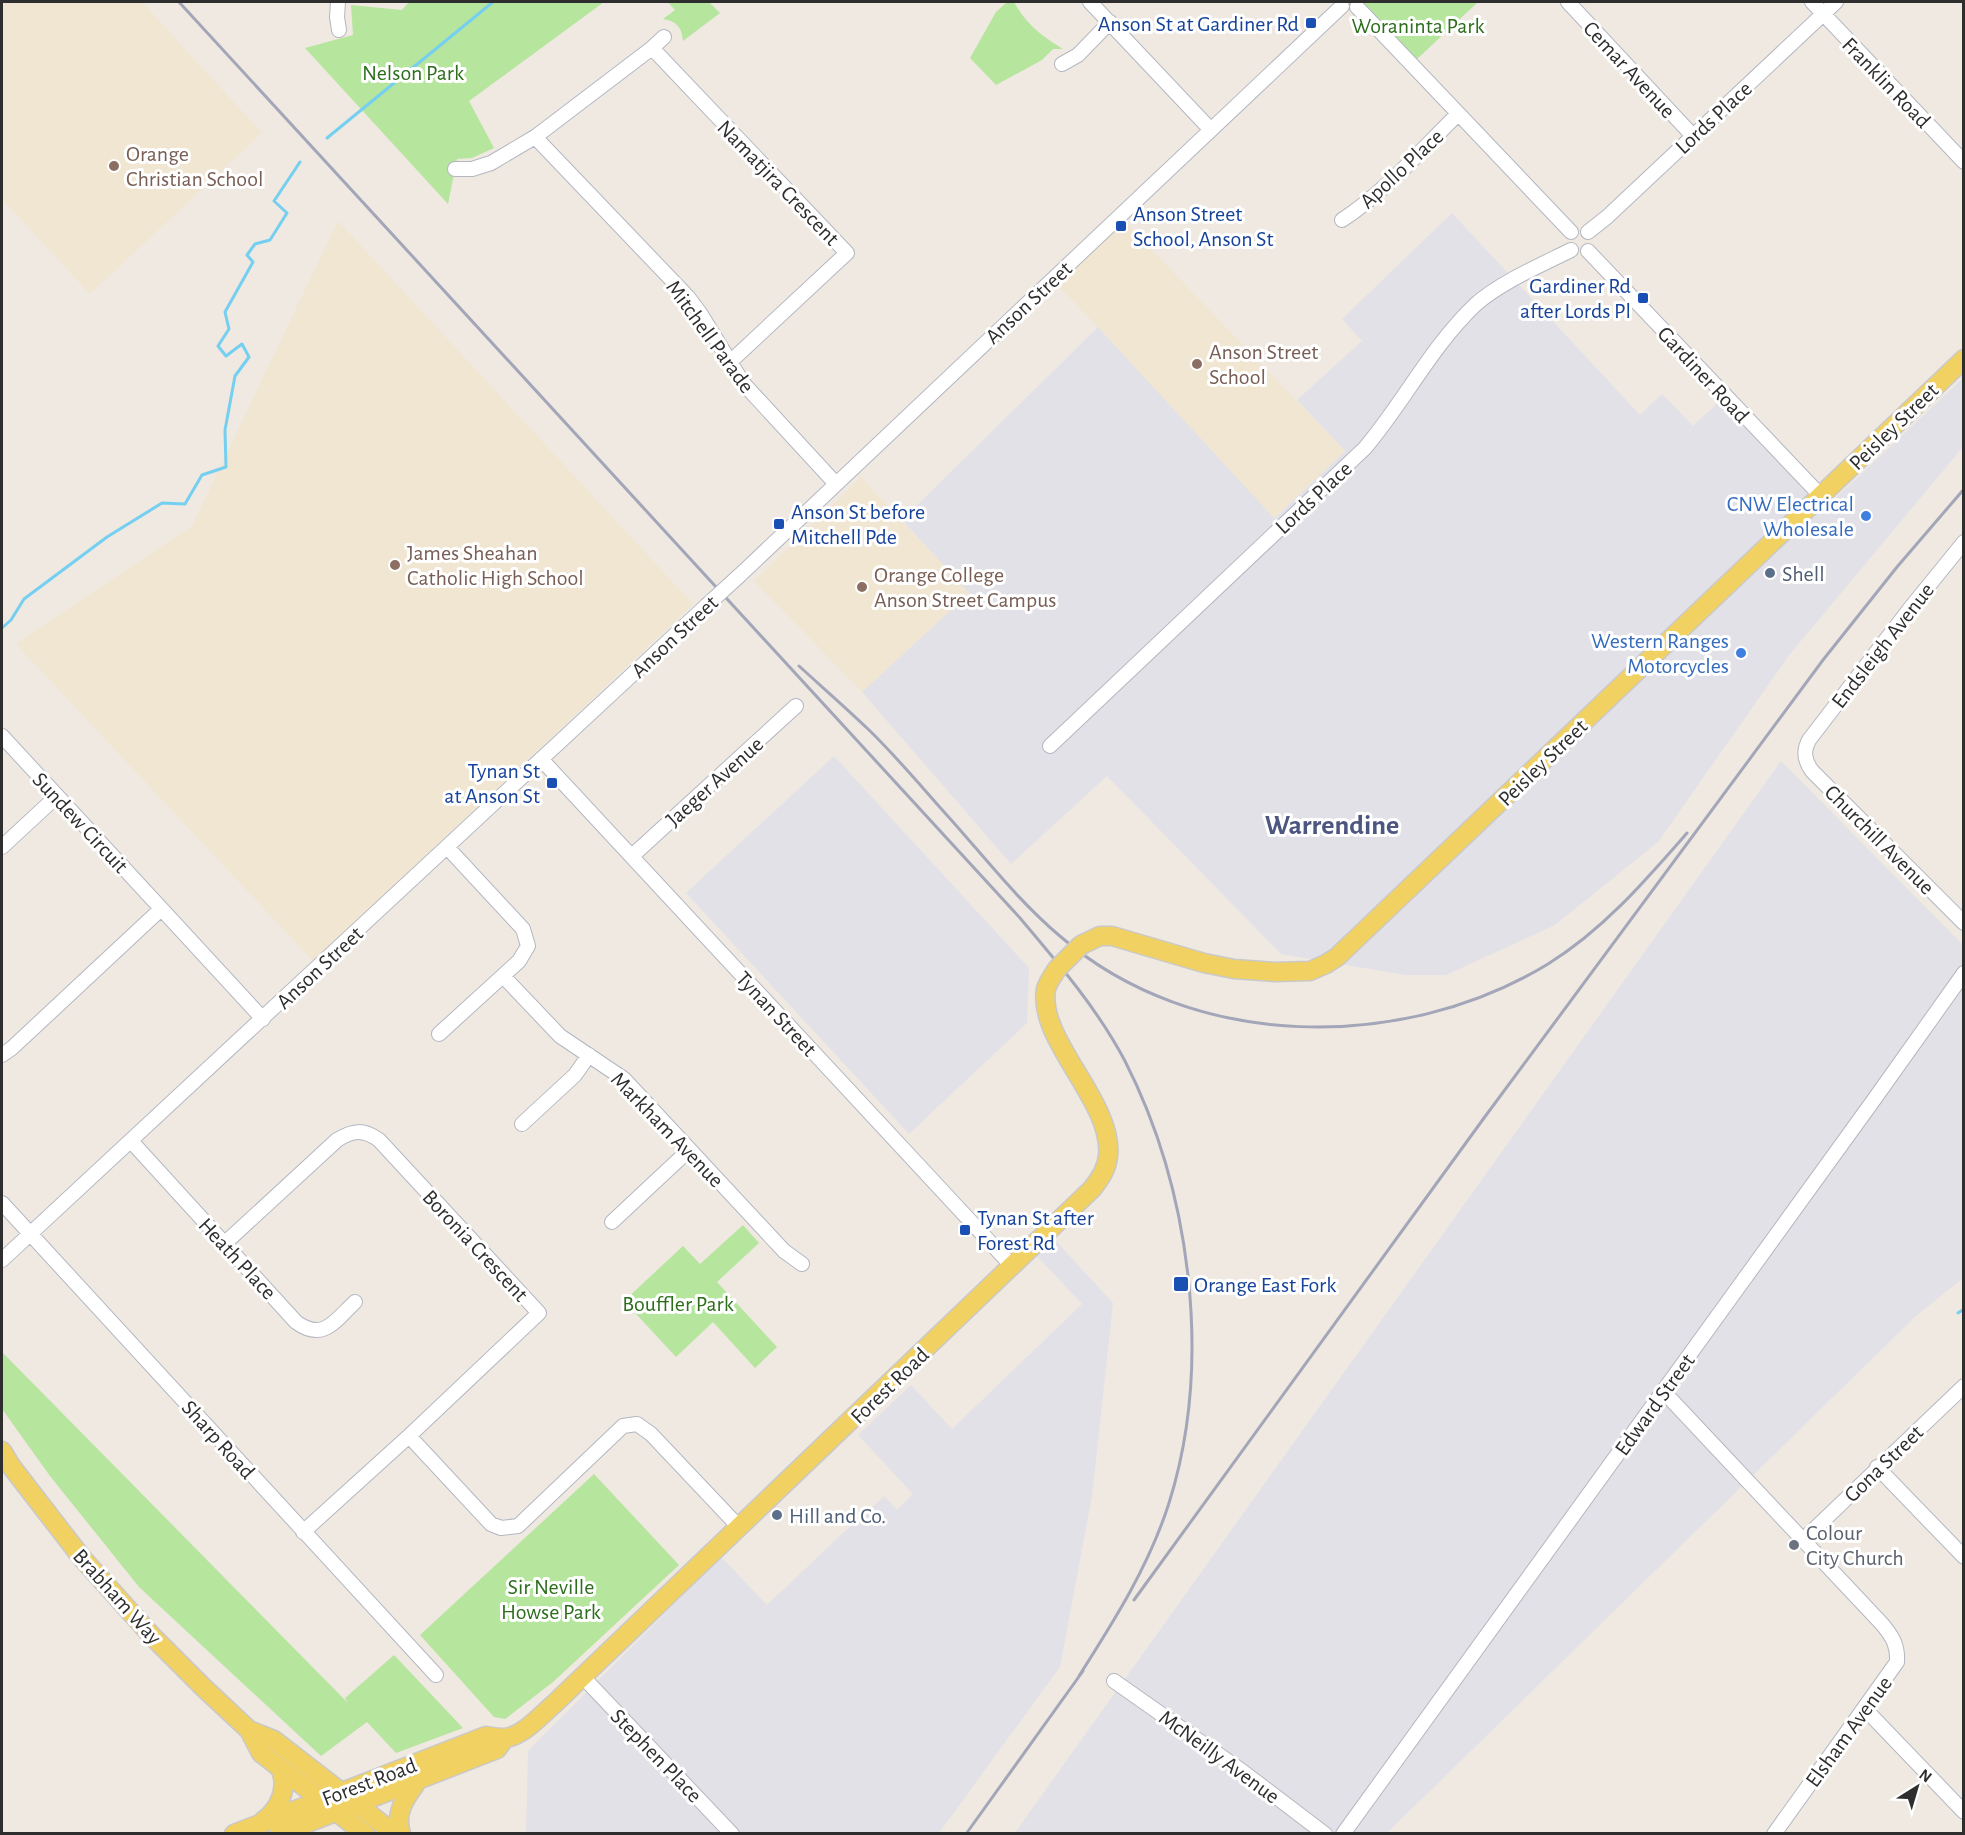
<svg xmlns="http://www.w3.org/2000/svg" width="1965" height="1835" viewBox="0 0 1965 1835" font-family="'Alegreya Sans',sans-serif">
	<rect width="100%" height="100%" fill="#efe9e1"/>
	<!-- industrial -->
	<path fill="#e3e1e8" d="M1452 213 1640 415 1662 394 1693 426 1721 400 1823 510 1963 378V447L1790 654 1658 842 1555 925 1446 975H1405L1281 954 1107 776 1011 864 862 692 969 593 902 520 1098 327 1275 518 1345 451 1297 400 1362 341 1342 319Z
		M834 756 1029 968 1027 1023 909 1134 686 893Z
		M1781 761 1963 945V1278L1916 1316 1387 1833 1014 1834Z
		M1055 1240 1113 1303 1092 1496 1060 1667 939 1833 526 1834 528 1751 721 1557 767 1605 862 1515 863 1516 884 1496 897 1510 913 1494 858 1435 911 1385 952 1429 1082 1304 1037 1256Z"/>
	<!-- education -->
	<path fill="#f0e6d1" d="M2 2H142L262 133 90 294 2 199Z
		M1123 220 1345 451 1274 518 1098 327 1056 284Z
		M338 221 693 604 313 961 16 644 192 526Z
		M861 477 969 593 862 692 754 581Z"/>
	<!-- green -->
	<path fill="#b6e59e" d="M409 2H604L469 101 494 148 472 158 457 159 448 204 305 48 353 35 351 5 402 10Z
		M668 2H709L720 13 683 41C682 28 677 21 663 19L675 10Z
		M1007 2H1014C1027 25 1041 35 1063 49H1053L1042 60 996 85 970 58 996 12Z
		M1362 2H1478L1417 59Z
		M743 1225 759 1243 717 1282 777 1347 755 1368 713 1322 676 1357 624 1301 683 1246 700 1264Z
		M2 1352 348 1703 345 1698 394 1655 463 1728 396 1753 367 1722 321 1756 139 1587 50 1476 2 1409Z
		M594 1474 679 1565 553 1682 505 1719 494 1717 420 1635Z"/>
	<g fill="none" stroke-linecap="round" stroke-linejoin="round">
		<!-- stream -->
		<path stroke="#75cff0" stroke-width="3" d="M327 138 493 2
			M2 628 11 620 24 599 107 537 162 503 185 504 202 475 226 467 225 430 235 376 249 357 242 344 226 356 218 346 229 329 225 312 253 262 247 255 255 244 270 240 287 213 274 201 300 162
			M1958 1313 1964 1309"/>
		<!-- minor casing -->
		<g stroke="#b4b7c1" stroke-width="16">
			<path id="minor" d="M338 2 337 17 339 30
				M1090 2 1211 130
				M1568 2 1693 136
				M1812 2 1964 162
				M1357 7 1571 232
				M652 48 664 37
				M1062 64 1078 55 1110 22
				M535 137 688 297 700 313 743 383 836 484
				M455 169H472L491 163 535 137 652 48 847 253 730 362
				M1342 220C1385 192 1421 150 1458 114
				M1588 232 1607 217 1836 2
				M1588 251 1821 496
				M1964 542 1908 611 1809 740C1803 751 1804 760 1812 771L1964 923
				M740 575 1342 6
				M2 736 263 1019
				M1050 746 1365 448C1404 402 1431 347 1475 305 1499 283 1541 265 1571 250
				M541 759 1013 1267
				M2 847 57 796
				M632 856 796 706
				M503 976 560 1036 624 1079 784 1251 802 1264
				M439 1034 519 961 528 946 523 929 447 847
				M2 1055 12 1048 161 909
				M522 1124 575 1075 589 1055
				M131 1141 296 1322C323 1342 335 1321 355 1302
				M2 1203 436 1675
				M612 1222 689 1150
				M224 1244 337 1140C353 1130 363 1129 379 1140L539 1313 409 1436 303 1532
				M2 1260 706 606
				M1663 1391 1882 1624C1893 1637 1898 1646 1897 1662L1774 1834
				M409 1436 491 1524 501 1528 518 1526 623 1426 637 1424 651 1434 739 1527
				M1877 1467 1964 1557
				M1802 1541 1964 1386
				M582 1676 732 1834
				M1114 1681 1242 1771 1325 1834
				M1865 1709 1964 1812
				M1343 1834 1873 1101 1964 973"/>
		</g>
		<!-- major casing -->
		<g stroke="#c9c9c9" stroke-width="21">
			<path id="major" d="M1081 945 1100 936H1112L1204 963 1234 969 1275 972 1310 971 1326 964 1337 957 1964 359
				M2 1451 11 1466 82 1558 152 1636 203 1687 249 1730 274 1740 395 1834
				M249 1730 261 1753 365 1834
				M263 1821C280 1809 289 1787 280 1768
				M234 1834 486 1736C492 1737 499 1738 505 1738 523 1736 541 1715 554 1704L1092 1189C1100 1179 1107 1169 1108 1156 1114 1102 1037 1040 1046 989 1048 982 1053 975 1057 969
				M279 1834 497 1749 505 1738
				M401 1834C394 1811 406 1797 419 1779"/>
		</g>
		<!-- minor -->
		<use href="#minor" stroke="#fff" stroke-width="14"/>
		<!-- major -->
		<use href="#major" stroke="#f2d163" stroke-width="18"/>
		<!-- rail -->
		<path stroke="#a3a6b8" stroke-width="3" d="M179 2 1020 918C1058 963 1097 1008 1125 1061 1191 1191 1213 1363 1169 1503 1149 1566 1114 1621 1079 1676
			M799 666C822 687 845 707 868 729 895 755 920 785 945 813 983 855 1018 901 1061 937 1193 1051 1402 1053 1548 964 1603 930 1645 881 1687 833
			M1134 1600 1484 1118 1823 660 1897 567 1964 489
			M966 1834 1083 1671"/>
		<!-- minor-bridge casing -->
		<g stroke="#b4b7c1" stroke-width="16" stroke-linecap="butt">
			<path id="minor-bridge" d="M706 606 740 575"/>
		</g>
		<!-- major-bridge casing -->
		<g stroke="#c9c9c9" stroke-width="21" stroke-linecap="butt">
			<path id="major-bridge" d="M1057 969 1081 945"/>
		</g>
		<!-- minor-bridge -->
		<use href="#minor-bridge" stroke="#fff" stroke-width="14"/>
		<!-- major-bridge -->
		<use href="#major-bridge" stroke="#f2d163" stroke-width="18"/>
	</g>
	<!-- markers -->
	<g fill="#1a4fb4" stroke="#fff" stroke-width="2">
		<rect x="1305" y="17" width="12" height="12" rx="3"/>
		<rect x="1115" y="220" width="12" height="12" rx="3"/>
		<rect x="1637" y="292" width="12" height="12" rx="3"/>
		<rect x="773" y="518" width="12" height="12" rx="3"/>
		<rect x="546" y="777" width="12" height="12" rx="3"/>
		<rect x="959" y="1224" width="12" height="12" rx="3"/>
		<rect x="1173" y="1276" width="16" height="16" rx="3"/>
	</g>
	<g fill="#8d6e63" stroke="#fff" stroke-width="2">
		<circle cx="114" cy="166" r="6"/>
		<circle cx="1197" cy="364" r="6"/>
		<circle cx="395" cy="565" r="6"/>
		<circle cx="862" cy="587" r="6"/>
	</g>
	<g fill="#3f7fe0" stroke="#fff" stroke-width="2">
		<circle cx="1866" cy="516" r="6"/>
		<circle cx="1741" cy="653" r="6"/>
	</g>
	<g fill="#5c6f8a" stroke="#fff" stroke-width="2">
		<circle cx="1770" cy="573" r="6"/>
		<circle cx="777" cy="1515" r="6"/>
	</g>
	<circle fill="#6b7280" stroke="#fff" stroke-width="2" cx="1794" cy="1545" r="6"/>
	<g text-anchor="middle" stroke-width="6" stroke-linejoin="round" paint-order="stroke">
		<!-- transit labels -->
		<g font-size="22" fill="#164399" stroke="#fff" text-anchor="start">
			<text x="1299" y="31" text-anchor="end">Anson St at Gardiner Rd</text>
			<text x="1133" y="221">Anson Street<tspan x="1133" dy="25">School, Anson St</tspan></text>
			<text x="1631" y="293" text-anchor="end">Gardiner Rd<tspan x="1631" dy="25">after Lords Pl</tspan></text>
			<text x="791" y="519">Anson St before<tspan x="791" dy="25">Mitchell Pde</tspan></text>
			<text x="540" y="778" text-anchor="end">Tynan St<tspan x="540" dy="25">at Anson St</tspan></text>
			<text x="977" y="1225">Tynan St after<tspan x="977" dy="25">Forest Rd</tspan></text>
			<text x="1194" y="1292">Orange East Fork</text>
		</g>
		<!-- park labels -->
		<g font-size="22" fill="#2c6e1b" stroke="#fff">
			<text x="1418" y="33">Woraninta Park</text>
			<text x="413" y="80">Nelson Park</text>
			<text x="678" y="1311">Bouffler Park</text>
			<text x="551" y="1594">Sir Neville<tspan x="551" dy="25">Howse Park</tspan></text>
		</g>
		<!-- street labels -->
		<g font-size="22" fill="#2e2e2e" stroke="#fff">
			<text transform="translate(1630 69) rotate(47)" y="8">Cemar Avenue</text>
			<text transform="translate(1887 82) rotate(46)" y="8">Franklin Road</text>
			<text transform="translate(1713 117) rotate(-43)" y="8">Lords Place</text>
			<text transform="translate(1401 168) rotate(-43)" y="8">Apollo Place</text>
			<text transform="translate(779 182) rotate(46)" y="8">Namatjira Crescent</text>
			<text transform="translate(1028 302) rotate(-43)" y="8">Anson Street</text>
			<text transform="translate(711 336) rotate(54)" y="8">Mitchell Parade</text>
			<text transform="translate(1704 374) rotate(47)" y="8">Gardiner Road</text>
			<text transform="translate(1893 426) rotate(-44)" y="8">Peisley Street</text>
			<text transform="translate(1313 497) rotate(-43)" y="8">Lords Place</text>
			<text transform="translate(674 636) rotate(-43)" y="8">Anson Street</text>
			<text transform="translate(1882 645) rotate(-52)" y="8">Endsleigh Avenue</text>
			<text transform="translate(1542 762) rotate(-44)" y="8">Peisley Street</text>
			<text transform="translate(714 781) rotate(-42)" y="8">Jaeger Avenue</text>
			<text transform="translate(81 822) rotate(47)" y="8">Sundew Circuit</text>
			<text transform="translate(1880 839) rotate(45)" y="8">Churchill Avenue</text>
			<text transform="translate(319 967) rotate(-43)" y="8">Anson Street</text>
			<text transform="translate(777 1013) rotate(47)" y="8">Tynan Street</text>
			<text transform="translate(668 1129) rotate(46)" y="8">Markham Avenue</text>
			<text transform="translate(476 1245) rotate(47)" y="8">Boronia Crescent</text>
			<text transform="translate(238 1258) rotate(47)" y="8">Heath Place</text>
			<text transform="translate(889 1385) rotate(-44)" y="8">Forest Road</text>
			<text transform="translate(1654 1404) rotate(-54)" y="8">Edward Street</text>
			<text transform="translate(219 1439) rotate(48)" y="8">Sharp Road</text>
			<text transform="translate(1883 1463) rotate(-44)" y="8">Gona Street</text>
			<text transform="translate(118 1596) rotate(48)" y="8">Brabham Way</text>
			<text transform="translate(1848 1731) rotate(-54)" y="8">Elsham Avenue</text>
			<text transform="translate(657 1755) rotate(46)" y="8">Stephen Place</text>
			<text transform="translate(1220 1756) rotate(36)" y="8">McNeilly Avenue</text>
			<text transform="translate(369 1781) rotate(-21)" y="8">Forest Road</text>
		</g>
		<!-- education labels -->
		<g font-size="22" fill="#785e54" stroke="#fff" text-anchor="start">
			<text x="126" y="161">Orange<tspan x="126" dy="25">Christian School</tspan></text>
			<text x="1209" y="359">Anson Street<tspan x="1209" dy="25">School</tspan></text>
			<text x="407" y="560">James Sheahan<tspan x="407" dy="25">Catholic High School</tspan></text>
			<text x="874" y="582">Orange College<tspan x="874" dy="25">Anson Street Campus</tspan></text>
		</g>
		<!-- shop labels -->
		<g font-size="22" fill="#366cbe" stroke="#fff" text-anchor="end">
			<text x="1854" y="511">CNW Electrical<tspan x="1854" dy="25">Wholesale</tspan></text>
			<text x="1729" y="648">Western Ranges<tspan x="1729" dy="25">Motorcycles</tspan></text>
		</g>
		<!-- service labels -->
		<g font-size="22" fill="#4e5e75" stroke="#fff" text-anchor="start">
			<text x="1782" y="581">Shell</text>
			<text x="789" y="1523">Hill and Co.</text>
		</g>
		<!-- worship labels -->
		<g font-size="22" fill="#5b616d" stroke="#fff" text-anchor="start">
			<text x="1806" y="1540">Colour<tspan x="1806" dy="25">City Church</tspan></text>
		</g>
		<!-- district labels -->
		<g font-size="28" font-weight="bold" fill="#4d5680" stroke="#fff">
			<text x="1332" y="834">Warrendine</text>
		</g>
	</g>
	<!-- border -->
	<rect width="1965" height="1835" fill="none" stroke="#2e2e2e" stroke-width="6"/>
	<!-- north arrow -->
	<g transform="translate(1917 1787) rotate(37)" stroke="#ffffff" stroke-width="4.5" paint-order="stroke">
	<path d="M0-4.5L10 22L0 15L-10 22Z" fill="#2e2e2e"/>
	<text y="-9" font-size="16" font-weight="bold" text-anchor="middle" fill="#2e2e2e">N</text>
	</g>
</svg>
